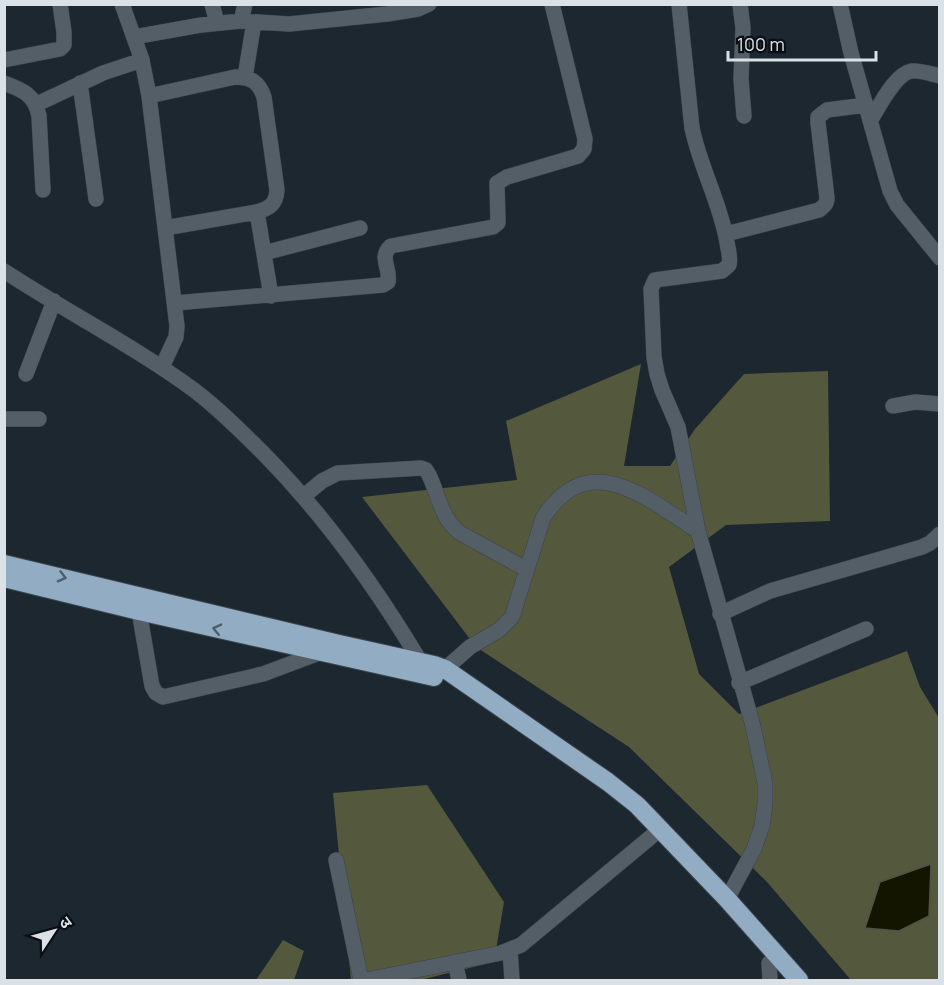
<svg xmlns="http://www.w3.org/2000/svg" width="944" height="985" viewBox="0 0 944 985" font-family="Manrope,'Noto Sans Devanagari',sans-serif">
	<rect width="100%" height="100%" fill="#1d272f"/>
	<!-- forest -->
	<path fill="#54583c" d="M641 364 624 466H670L695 429 744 374 828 371 830 521 726 525 669 567 699 674 739 714 907 651 920 687 939 718V980H851L767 882 629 747 476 647 362 497 517 480 506 421Z
		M427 785 504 902 494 962 420 980H351L333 793Z
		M283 940 304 951 294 980H256Z"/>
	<!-- water -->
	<path fill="#131500" stroke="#4f5245" stroke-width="1.5" d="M931 864 929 916 899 931 865 928 880 882Z"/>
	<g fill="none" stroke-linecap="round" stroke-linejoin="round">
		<!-- minor casing -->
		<g stroke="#3b454c" stroke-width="16">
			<path id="minor" d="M122 4 142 60 149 96 177 326 176 337 162 367
				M212 4 217 23
				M679 4 692 128C700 167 720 202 727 242 728 250 731 258 729 265L722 271 655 280 651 289 654 357 657 374 662 390 678 427 698 531 752 722 765 783V804L762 826 754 849 727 899
				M740 4 743 28 741 79 744 116
				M840 4 851 53 890 191 897 205 940 258
				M241 21 245 4
				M134 37 201 25 241 21 289 24 387 14 418 9 429 4
				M4 60 60 49 64 45V32L60 4
				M245 77 254 22
				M4 83C23 90 35 95 39 116L43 190
				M80 83 96 199
				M149 96 235 77C251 77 259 82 264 97L277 190C276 204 270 208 257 212L165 228
				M37 104 103 73 142 60
				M870 121C879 107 895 74 911 71 920 70 931 74 940 76
				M257 212 271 296
				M726 234 819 210C824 206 827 204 827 198L818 123V117L827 110 866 105
				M264 253 360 228
				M4 271C67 312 134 346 194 390 219 409 242 432 264 454 326 517 375 586 420 661
				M175 303 383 285 388 282C391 268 378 257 391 246L493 227 498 223 497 183 507 177 578 156 584 149 585 139 552 4
				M26 374 54 301
				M893 406 915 402 940 404
				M4 419H39
				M304 496 322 481 338 473 421 468 426 470 429 475C440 498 440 517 460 533L526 569
				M139 611 152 686 156 693 163 697 263 674 319 653
				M720 614 770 591 922 547 930 543 940 534
				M445 669 470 647 499 630 512 617 543 518C589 446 647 499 698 531
				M739 683 866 629
				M336 860 361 980
				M510 950 512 980
				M455 962 459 980
				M769 963 770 980
				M366 980 501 953 521 945 652 836"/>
		</g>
		<!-- highway casing -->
		<g stroke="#3b454c" stroke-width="20">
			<path id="highway" d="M4 564 339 644 434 665 445 669 608 782 637 805 727 899 799 980
				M4 578 139 611 434 677"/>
		</g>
		<!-- minor -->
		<use href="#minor" stroke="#535e67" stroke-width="15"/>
		<!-- highway -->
		<use href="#highway" stroke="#92acc3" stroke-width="18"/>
	</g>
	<!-- one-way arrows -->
	<defs><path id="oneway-chevron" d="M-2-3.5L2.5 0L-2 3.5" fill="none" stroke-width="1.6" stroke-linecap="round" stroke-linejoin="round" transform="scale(1.5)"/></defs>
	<g stroke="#4e5e6b">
		<use href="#oneway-chevron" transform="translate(62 577) rotate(14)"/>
		<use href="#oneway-chevron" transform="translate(217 629) rotate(-167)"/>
	</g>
	<!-- border -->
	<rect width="944" height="985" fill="none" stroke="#dbe2e7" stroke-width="12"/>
	<!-- north arrow -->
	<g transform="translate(54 931) rotate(54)" stroke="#0b0f13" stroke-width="4.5" paint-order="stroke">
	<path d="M0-4.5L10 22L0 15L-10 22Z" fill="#dbe2e7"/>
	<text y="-9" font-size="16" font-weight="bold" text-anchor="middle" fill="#dbe2e7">उ</text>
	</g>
	<!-- scale -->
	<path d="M728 51v9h148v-9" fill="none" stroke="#dbe2e7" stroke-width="3"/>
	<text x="737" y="51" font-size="18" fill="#dbe2e7" stroke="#0b0f13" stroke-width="4.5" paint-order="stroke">100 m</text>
</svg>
